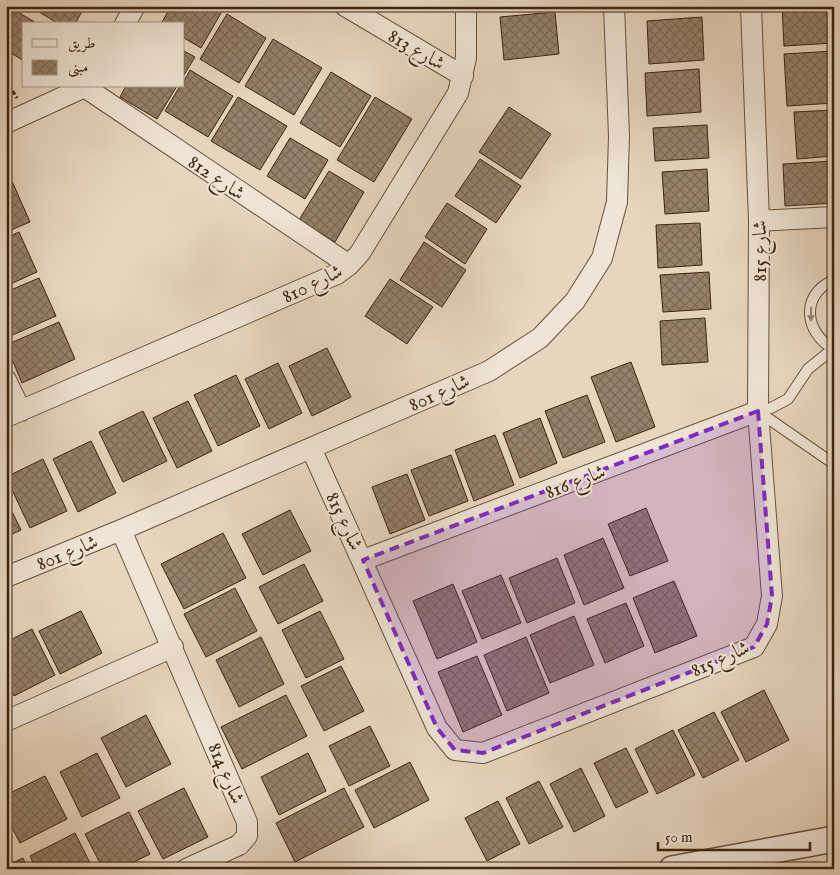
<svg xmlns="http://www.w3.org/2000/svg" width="840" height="875" viewBox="0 0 840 875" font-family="'IM FELL English',Amiri,serif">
	<defs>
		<pattern id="building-cross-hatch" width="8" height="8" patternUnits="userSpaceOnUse" patternTransform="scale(1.25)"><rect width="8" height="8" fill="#95816b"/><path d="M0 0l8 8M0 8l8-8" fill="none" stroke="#7b6956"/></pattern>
	</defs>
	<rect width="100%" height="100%" fill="#e7d6bf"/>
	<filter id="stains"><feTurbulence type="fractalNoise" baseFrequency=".004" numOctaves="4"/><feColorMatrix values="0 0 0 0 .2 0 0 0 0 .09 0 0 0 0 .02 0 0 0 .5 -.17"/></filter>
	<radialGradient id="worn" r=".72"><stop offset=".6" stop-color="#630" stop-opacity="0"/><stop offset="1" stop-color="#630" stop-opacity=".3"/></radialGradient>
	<!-- building -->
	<path fill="url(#building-cross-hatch)" stroke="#3c240f" d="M29 6H85L75 24H59Z
		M171 6H225L201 48 184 38V24H161Z
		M502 6H541L502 10Z
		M782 6H834V43L784 46Z
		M11 8 38 24H24V61L6 50V16Z
		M555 12 559 54 504 60 500 17Z
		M227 14 266 38 239 83 200 59Z
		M702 17 704 60 649 64 647 21Z
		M273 39 322 68 294 115 245 86Z
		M184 51 195 57 184 75Z
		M834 51V103L787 106 784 54Z
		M699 69 701 112 647 116 645 73Z
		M190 70 233 96 208 137 165 111 180 86H184V81Z
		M331 72 371 96 340 147 300 123Z
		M126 86H177L157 119 120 97Z
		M238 97 287 126 260 170 211 141Z
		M375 97 412 119 374 182 337 160Z
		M509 107 551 134 521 179 479 152Z
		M834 110V156L797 159 794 112Z
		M707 125 709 158 655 161 653 128Z
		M290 138 328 160 305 199 267 176Z
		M480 159 521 186 496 223 455 196Z
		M834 161V203L785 206 783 164Z
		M707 169 709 211 665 214 662 172Z
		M329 171 364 192 335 242 299 220Z
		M12 181 30 222 6 232V184Z
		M447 203 487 229 465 264 425 237Z
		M700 223 702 265 658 268 656 225Z
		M19 232 37 272 6 286V238Z
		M424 242 466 270 442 307 400 280Z
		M709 272 711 309 663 312 660 275Z
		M39 278 56 316 8 337 6 332V292Z
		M390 279 433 307 407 344 365 316Z
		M705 318 708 362 662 365 660 321Z
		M59 322 75 359 22 383 6 345Z
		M327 348 351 397 312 416 289 366Z
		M631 362 655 427 616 442 591 377Z
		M278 363 302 413 269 429 245 379Z
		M236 375 260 426 218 446 194 395Z
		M587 395 605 442 563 458 545 411Z
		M188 401 212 451 177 468 153 418Z
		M143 411 167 461 123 482 99 432Z
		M540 418 557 463 520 478 503 433Z
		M495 435 514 485 474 501 455 450Z
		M91 441 116 493 78 512 53 459Z
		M451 455 468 501 429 516 411 470Z
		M43 459 67 511 30 528 6 477Z
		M407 474 425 520 390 534 372 487Z
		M6 499 21 530 6 537Z
		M646 508 668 561 630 576 608 524Z
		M290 510 311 551 263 575 242 534Z
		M223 533 246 578 184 609 161 564Z
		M603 538 624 588 584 605 564 555Z
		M557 558 575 603 527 623 509 578Z
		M304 564 323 601 278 624 259 587Z
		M501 575 521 623 482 639 462 591Z
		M674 581 697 636 655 653 633 598Z
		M453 584 477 642 437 659 413 601Z
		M235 588 257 631 206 657 184 614Z
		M626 603 644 646 605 663 587 619Z
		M81 611 102 653 60 674 39 631Z
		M320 611 344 659 306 678 282 630Z
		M574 616 594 665 550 683 530 635Z
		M32 629 55 675 14 696 6 680V642Z
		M261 637 284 684 239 707 216 660Z
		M526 637 549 693 507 711 484 655Z
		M477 656 502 715 463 732 438 672Z
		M341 666 364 711 324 731 301 686Z
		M764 690 789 740 746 762 721 712Z
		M286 695 307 736 242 769 221 727Z
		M714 712 739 760 703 778 678 730Z
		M146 715 171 764 126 787 101 738Z
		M370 726 390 766 349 786 329 746Z
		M673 730 695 775 657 794 635 749Z
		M626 748 648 792 616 808 594 763Z
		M97 753 120 798 82 817 60 772Z
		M308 753 326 791 279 815 261 777Z
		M410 762 429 800 374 828 355 790Z
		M581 768 605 816 574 832 550 784Z
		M45 776 67 819 20 843 6 816V795Z
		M539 781 563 827 529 844 506 798Z
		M184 788 208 837 163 859 138 811Z
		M344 788 364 827 295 862 276 823Z
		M498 801 520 844 487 861 465 818Z
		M129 812 150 854 120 869H103L85 834Z
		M75 833 93 869H36L30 856Z
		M23 858 28 869H6V866Z"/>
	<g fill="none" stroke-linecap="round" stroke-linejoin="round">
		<!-- service casing -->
		<g stroke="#67503b" stroke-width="12">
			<path id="service" d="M834 280C800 294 804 333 834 349
				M758 411 771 408 788 399 808 369 833 349
				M759 412 834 464"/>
		</g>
		<!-- minor casing -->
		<g stroke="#67503b" stroke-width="22">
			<path id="minor" d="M345 6 463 76
				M125 24 135 6
				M86 88 349 265
				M6 123 87 86
				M759 221 834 217
				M6 380 21 411
				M6 417 337 274 349 265 360 253 458 93 466 58V6
				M311 448 437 728 455 750 483 753 754 647 767 624 772 596 758 411 759 221 751 6
				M121 530 247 822V836L239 845 186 869
				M363 560 758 411
				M6 577 121 530 489 371 540 338 575 301 602 258 617 202 619 136 614 6
				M6 721 173 647"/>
		</g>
		<!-- tertiary casing -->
		<g stroke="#67503b" stroke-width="28">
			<path id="tertiary" d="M672 869 834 839"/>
		</g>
		<!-- path -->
		<path stroke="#3c240f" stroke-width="3" stroke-dasharray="4 2.5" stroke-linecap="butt" d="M6 80 17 98"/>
		<!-- service -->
		<use href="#service" stroke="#efe4d5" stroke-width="10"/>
		<!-- minor -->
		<use href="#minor" stroke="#efe4d5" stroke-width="20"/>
		<!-- tertiary -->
		<use href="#tertiary" stroke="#efe4d5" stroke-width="25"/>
	</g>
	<!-- one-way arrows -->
	<defs><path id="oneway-solid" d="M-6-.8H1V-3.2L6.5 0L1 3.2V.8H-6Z" transform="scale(1.25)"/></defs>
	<use fill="#968472" href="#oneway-solid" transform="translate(811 314) rotate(92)"/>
	<!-- marked area -->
	<path fill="#7b2cbf" fill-opacity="0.2" stroke="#7b2cbf" stroke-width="4" stroke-dasharray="10 6" stroke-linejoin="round" d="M758 411 772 596 767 624 754 647 483 753 455 750 437 728 363 560Z"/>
	<g text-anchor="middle" stroke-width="4" stroke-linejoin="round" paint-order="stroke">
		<!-- street labels -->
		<g font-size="20" fill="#3c240f" stroke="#efe4d5">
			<text transform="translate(417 49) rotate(30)" y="7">شارع 813</text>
			<text transform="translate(217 177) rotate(34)" y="7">شارع 812</text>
			<text transform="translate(759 251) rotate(-90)" y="7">شارع 815</text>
			<text transform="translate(312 283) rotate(-26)" y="7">شارع 810</text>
			<text transform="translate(439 392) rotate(-24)" y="7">شارع 801</text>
			<text transform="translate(575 481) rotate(-21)" y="7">شارع 816</text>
			<text transform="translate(345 521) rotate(65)" y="7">شارع 815</text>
			<text transform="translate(67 552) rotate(-22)" y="7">شارع 801</text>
			<text transform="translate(720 658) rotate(-24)" y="7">شارع 815</text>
			<text transform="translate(227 773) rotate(67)" y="7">شارع 814</text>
		</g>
	</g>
	<!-- margin -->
	<rect width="840" height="875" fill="none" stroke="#e7d6bf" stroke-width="25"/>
	<rect x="8" y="8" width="825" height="860" fill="none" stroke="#3c240f" stroke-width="2.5"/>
	<rect x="12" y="12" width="815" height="850" fill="none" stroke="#3c240f"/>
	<!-- legend -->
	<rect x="22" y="22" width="162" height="65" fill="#efe4d5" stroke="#a79786"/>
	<rect x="32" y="39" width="25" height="8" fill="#efe4d5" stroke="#a79786"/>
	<text x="68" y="48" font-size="15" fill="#3c240f">طريق</text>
	<rect x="32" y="60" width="25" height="15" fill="url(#building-cross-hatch)" stroke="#a79786"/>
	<text x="68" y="72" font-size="15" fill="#3c240f">مبنى</text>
	<!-- scale -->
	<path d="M658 842v8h152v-8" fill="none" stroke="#3c240f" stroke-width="2.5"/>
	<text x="665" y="842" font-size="15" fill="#3c240f" stroke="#efe4d5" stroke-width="4" paint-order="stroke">50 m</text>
	<rect width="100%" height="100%" filter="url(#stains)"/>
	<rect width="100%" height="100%" fill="url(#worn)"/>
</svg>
